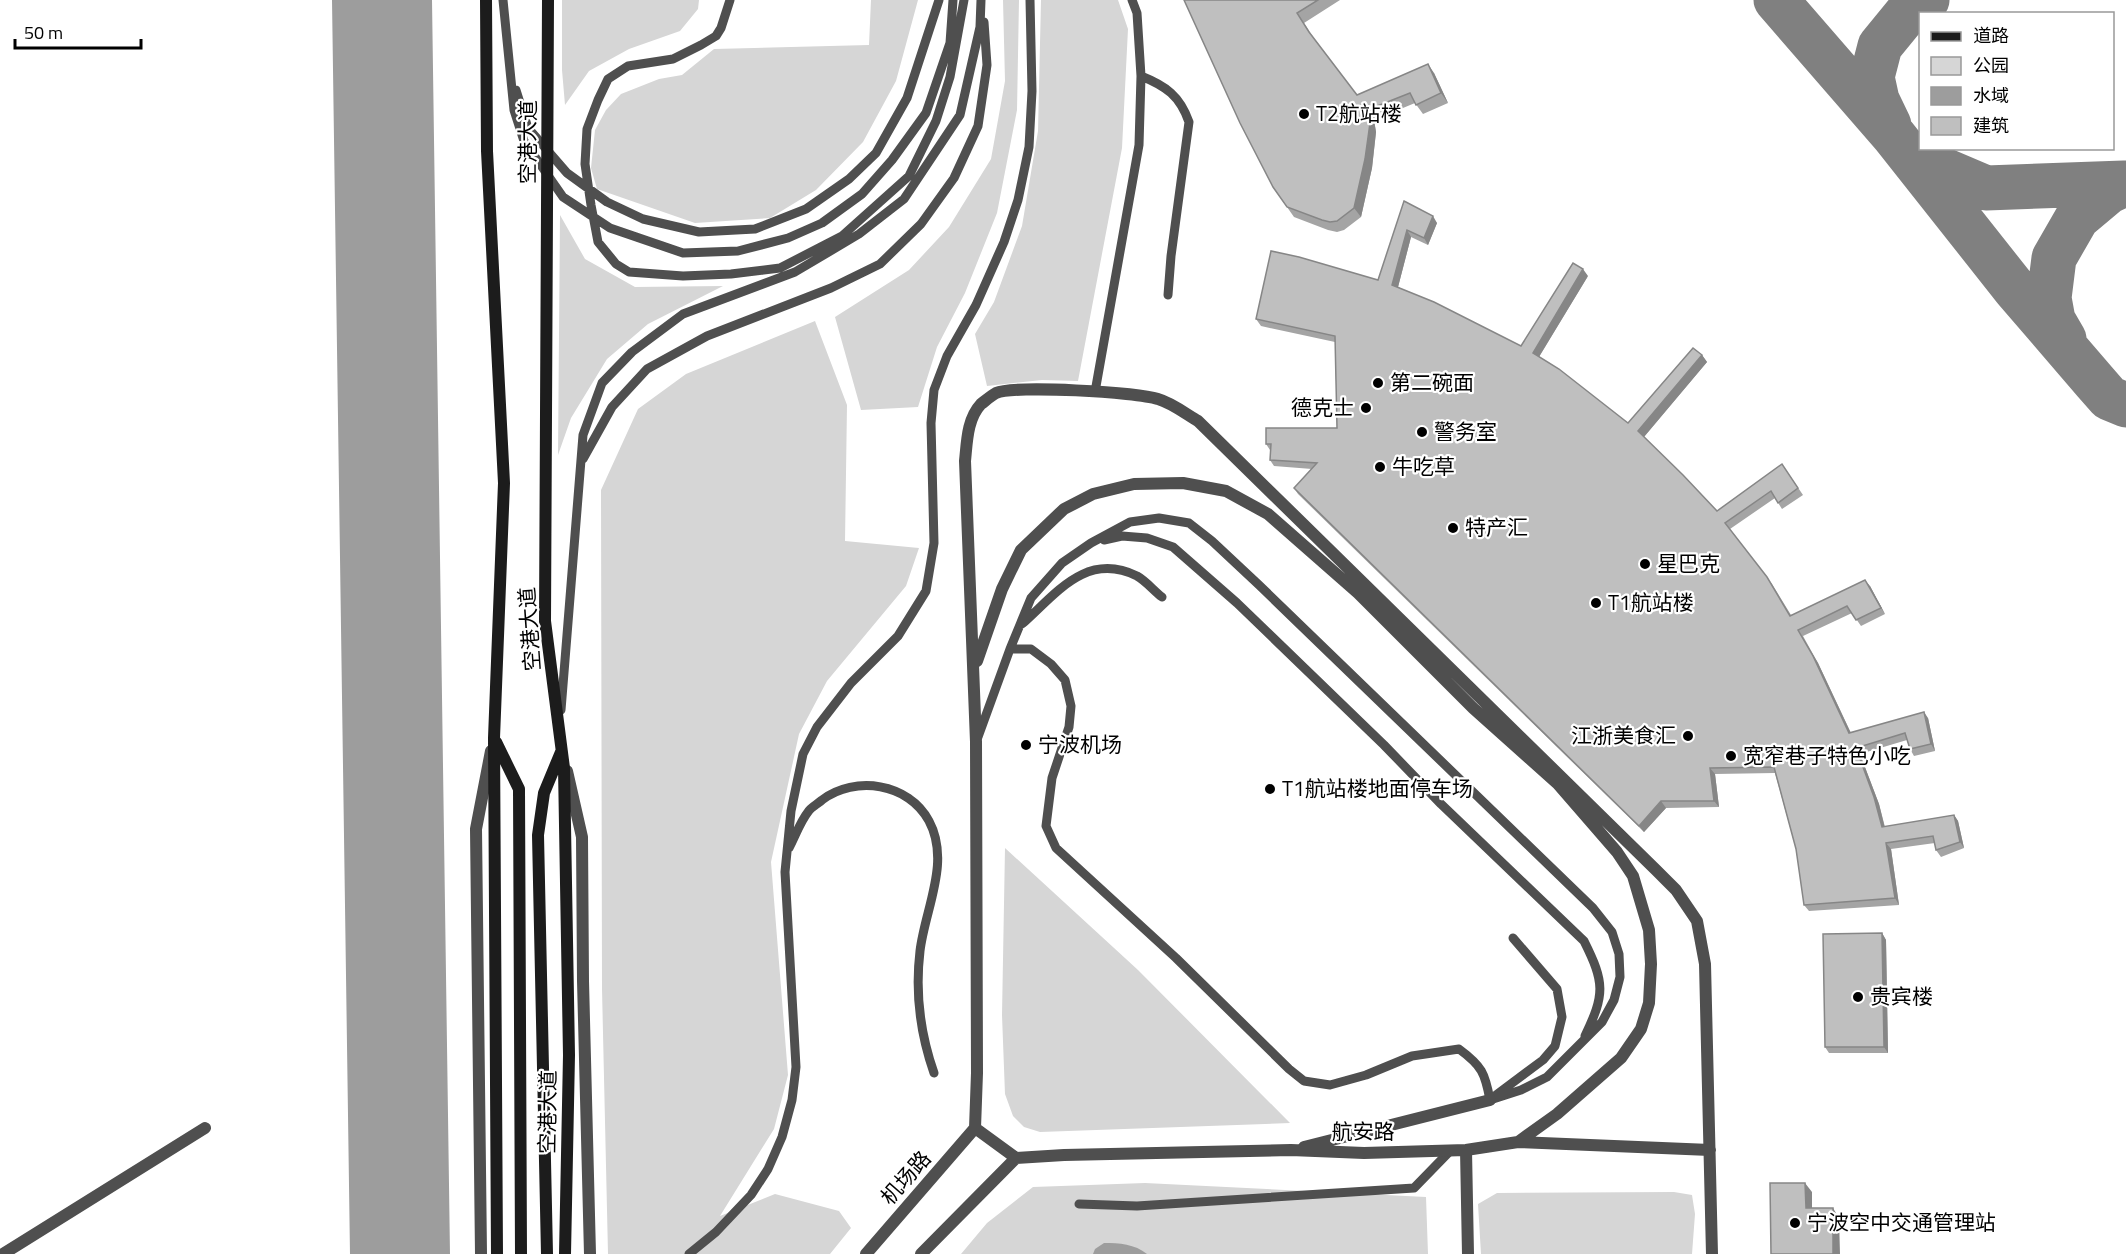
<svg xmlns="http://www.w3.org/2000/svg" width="2126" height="1254" viewBox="0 0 2126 1254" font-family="'Titillium Web','Noto Sans SC',sans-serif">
	<rect width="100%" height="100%" fill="#fff"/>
	<!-- green -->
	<path fill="#d6d6d6" d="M562 0H699L698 9 680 31 629 49 589 71 565 105 562 70Z
		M871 0H918L896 81 863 142 816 190 770 218 695 223 597 189 591 168 595 130 606 110 621 94 659 79 682 75 714 49 869 45Z
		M1003 0H1019L1017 110 997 213 965 293 937 347 918 407 861 410 835 317 909 270 949 227 991 159 1005 81Z
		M1041 0H1118L1128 29 1122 148 1078 381 1042 380 987 386 975 334 994 302 1022 226 1038 131Z
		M560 215 585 259 635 287 723 286 648 324 607 359 571 418 558 455Z
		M815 321 847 405 845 541 919 548 906 586 827 681 799 734 771 862 788 1075 774 1129 720 1216 775 1194 839 1211 851 1228 830 1254H608L602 989 601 490 638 409 686 374Z
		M1005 848 1138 970 1290 1123 1040 1132 1024 1127 1013 1116 1005 1094 1002 1015Z
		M1145 1183 1426 1197 1428 1254H961L987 1223 1033 1187Z
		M1674 1192 1692 1195 1695 1214 1692 1254H1481L1478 1204 1497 1193Z"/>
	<!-- water -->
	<path fill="#9d9d9d" d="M332 0H432L450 1254H350Z
		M1104 1243C1119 1243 1135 1244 1147 1254H1093L1095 1249Z"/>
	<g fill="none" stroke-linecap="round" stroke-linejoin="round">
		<!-- taxiway -->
		<path stroke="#808080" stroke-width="45" d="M1776 0 1894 136 2015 289 2095 382 2109 398 2126 405
			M1889 125 1877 100 1872 77 1880 46 1907 13 1927 0
			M1916 153 1939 168 1986 188 2124 183
			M2064 339 2053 320 2049 298 2054 258 2077 218 2108 192 2126 183"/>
		<!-- service -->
		<path stroke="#4f4f4f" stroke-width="9" d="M503 0 514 110 524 141 563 197 610 228 683 253 738 251 788 238 822 223 862 194 892 160 926 113 950 43 953 0
			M730 0 721 28 716 36 701 45 673 59 628 66 608 79 598 100 587 129 585 164 591 205 598 242 616 264 629 272 683 276 731 274 780 268 842 236 909 176 936 121 950 77 964 0
			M1141 76C1166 86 1180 96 1189 122L1171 256 1168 295
			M516 90 528 128 567 173 607 202 643 219 699 232 755 229 806 209 849 179 876 153 907 98 939 0
			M1095 392 1139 145 1141 76 1137 13 1132 0
			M583 459 612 407 647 369 707 336 831 288 880 264 921 224 954 178 978 126 987 65 984 22
			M1104 540 1122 536 1147 538 1173 547 1237 603 1384 745 1441 804 1584 941C1605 983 1605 994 1585 1036
			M1022 624C1056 594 1086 551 1137 576 1146 581 1154 591 1162 597
			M1010 649H1031L1051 664 1065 680 1071 706 1069 727 1052 778 1046 826 1056 848 1176 958 1289 1069 1304 1081 1330 1085 1366 1075 1412 1056 1459 1049C1482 1066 1485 1073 1490 1100
			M561 710 583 435 602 383 632 352 683 314 795 272 859 234 904 199 960 115 980 27 981 0
			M978 737 1010 649 1031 598 1062 563 1091 543 1130 522 1159 518 1189 523 1212 541 1259 585 1593 908 1612 932 1619 954 1620 977 1614 1000 1602 1022 1547 1077 1521 1090 1490 1100
			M789 848C795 837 800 822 808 812 811 807 818 804 822 800 855 775 909 783 929 821 951 862 925 909 920 951 915 993 920 1033 934 1073
			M1496 1095 1543 1060 1555 1046 1562 1017 1557 989 1513 938
			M1079 1204 1137 1206 1414 1188 1451 1150
			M689 1254 716 1232 751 1195 768 1169 782 1137 792 1100 796 1067 785 872 791 811 803 754 817 727 851 683 898 636 926 591 934 543 931 423 934 390 947 356 976 305 1004 242 1018 200 1029 147 1032 91 1030 0"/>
		<!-- minor -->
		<path stroke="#4f4f4f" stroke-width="12" d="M977 661 1002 589 1021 550 1064 509 1093 494 1134 484 1183 483 1226 491 1268 514 1358 593 1473 708 1558 784 1617 852 1633 876 1649 930 1651 964 1649 1003 1641 1029 1621 1058 1557 1114 1518 1142
			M567 771 582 837 583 981 590 1254
			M1304 1147 1490 1100
			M1466 1150 1468 1254
			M1016 1158 975 1128 977 1073 976 742 965 461C967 442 967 419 981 404 985 401 992 395 996 393 1014 385 1137 392 1158 399 1172 403 1186 414 1198 421L1656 870 1676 890 1697 921 1705 964 1712 1254
			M1016 1158 1064 1155 1291 1150 1364 1153 1466 1150 1518 1142 1710 1150
			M3 1254 205 1128
			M481 1254 476 829 491 751
			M866 1254 975 1128
			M921 1254 1016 1158"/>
		<!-- secondary -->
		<path stroke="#1c1c1c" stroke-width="12" d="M486 0 487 151 504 483 494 738 497 1254
			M548 0 545 621 564 768 569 1055 565 1254
			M496 742 519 789 521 1254
			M547 1254 538 835 544 793 561 752"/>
	</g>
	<!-- wall -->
	<path fill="#a4a4a4" d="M1184 0H1340L1304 23 1313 37 1357 95 1434 73 1448 103 1423 114 1415 103 1374 120 1376 132 1372 168 1361 217 1344 230 1337 232 1328 230 1294 217 1273 187Z
		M1404 201 1437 223 1428 245 1411 237 1398 287 1521 346 1588 276 1539 357 1628 423 1702 355 1707 362 1644 437 1717 511 1782 464 1803 495 1782 509 1775 498 1730 529 1772 584 1791 615 1870 586 1885 614 1861 626 1852 613 1803 636 1818 663 1851 733 1928 718 1935 751 1914 756 1910 749 1907 740 1860 754 1879 804 1885 827 1954 815 1958 821 1964 848 1941 857 1936 850 1935 843 1891 849 1899 905 1809 911 1804 905 1796 849 1775 773 1715 774 1719 807 1666 808 1644 832 1298 494 1294 488 1312 469 1274 466 1270 460V450L1266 444 1337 428 1335 342 1261 326 1256 319 1378 280Z
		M1882 933 1886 940 1888 1053H1829L1825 1047Z"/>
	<!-- shaded-wall -->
	<path fill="#868686" d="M1428 64 1434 73 1448 103 1441 93Z
		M1367 110 1374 120 1376 132 1372 168 1361 217 1354 208Z
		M1433 216 1437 223 1428 245 1424 238Z
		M1407 230 1411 237 1397 291 1392 285Z
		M1583 269 1588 276 1537 360 1533 353Z
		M1702 355 1707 362 1643 438 1638 431Z
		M1865 580 1870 586 1885 614 1881 608Z
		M1798 630 1818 663 1854 740 1849 733Z
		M1924 712 1928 718 1935 751 1931 744Z
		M1856 748 1860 754 1879 804 1886 833 1882 827Z
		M1710 768 1715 774 1719 807 1714 801Z
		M1661 801 1666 808 1644 832 1639 826Z
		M1954 815 1958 821 1964 848 1960 842Z
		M1886 843 1891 849 1899 905 1895 898Z
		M1882 933 1886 940 1888 1053 1884 1047Z
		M1805 1183 1812 1192V1218L1806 1208Z
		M1833 1208 1839 1218 1840 1254H1833Z"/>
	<!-- building -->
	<path fill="#bfbfbf" stroke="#868686" stroke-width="1.5" d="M1184 0H1318L1297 13 1309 32 1357 95 1428 64 1441 93 1416 105 1410 93 1367 110 1370 123 1365 159 1354 208 1337 221 1330 222 1322 220 1287 207 1273 187 1240 123Z
		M1404 201 1433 216 1424 238 1407 230 1392 285 1434 302 1521 346 1573 263 1583 269 1533 353 1559 369 1628 423 1693 348 1702 355 1638 431 1683 475 1717 511 1782 464 1798 488 1778 503 1771 491 1725 523 1767 577 1790 616 1865 580 1881 608 1856 620 1847 606 1798 630 1813 656 1849 733 1924 712 1931 744 1910 749 1905 733 1856 748 1874 797 1882 827 1954 815 1960 842 1936 850 1933 836 1886 843 1895 898 1804 905 1796 849 1774 767 1710 768 1714 801H1661L1639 826 1294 488 1317 463 1270 460 1271 444H1266V428H1337L1335 336 1256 319 1271 251 1299 257 1378 280Z
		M1882 933 1884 1047H1825L1823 934Z
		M1770 1183H1805L1806 1208H1833V1254H1771Z"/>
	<!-- markers -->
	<g fill="#000" stroke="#fff" stroke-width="2">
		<circle cx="1304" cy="114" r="6"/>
		<circle cx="1378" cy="383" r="6"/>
		<circle cx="1366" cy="408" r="6"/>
		<circle cx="1422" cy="432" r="6"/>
		<circle cx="1380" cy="467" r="6"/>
		<circle cx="1453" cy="528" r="6"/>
		<circle cx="1645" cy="564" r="6"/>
		<circle cx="1596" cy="603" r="6"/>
		<circle cx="1688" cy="736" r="6"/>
		<circle cx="1026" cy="745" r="6"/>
		<circle cx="1731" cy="756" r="6"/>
		<circle cx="1270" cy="789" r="6"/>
		<circle cx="1858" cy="997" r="6"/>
		<circle cx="1795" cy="1223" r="6"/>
	</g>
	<g text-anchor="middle" stroke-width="4.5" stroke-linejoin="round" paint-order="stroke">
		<!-- poi labels -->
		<g font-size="21" fill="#000" stroke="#fff" text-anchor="start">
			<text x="1316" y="121">T2航站楼</text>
			<text x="1390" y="390">第二碗面</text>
			<text x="1354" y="415" text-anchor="end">德克士</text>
			<text x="1434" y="439">警务室</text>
			<text x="1392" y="474">牛吃草</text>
			<text x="1465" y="535">特产汇</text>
			<text x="1657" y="571">星巴克</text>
			<text x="1608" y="610">T1航站楼</text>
			<text x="1676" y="743" text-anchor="end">江浙美食汇</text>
			<text x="1038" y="752">宁波机场</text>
			<text x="1743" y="763">宽窄巷子特色小吃</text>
			<text x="1282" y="796">T1航站楼地面停车场</text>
			<text x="1870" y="1004">贵宾楼</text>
			<text x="1807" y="1230">宁波空中交通管理站</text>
		</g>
		<!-- street labels -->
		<g font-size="21" fill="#000" stroke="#fff">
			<text transform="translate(528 142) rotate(-90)" y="7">空港大道</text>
			<text transform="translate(530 629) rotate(-94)" y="7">空港大道</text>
			<text transform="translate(548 1112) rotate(-89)" y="7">空港大道</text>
			<text x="1363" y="1139">航安路</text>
			<text transform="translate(906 1178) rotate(-49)" y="7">机场路</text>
		</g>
	</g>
	<!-- legend -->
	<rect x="1919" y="12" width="195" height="138" fill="#ffffff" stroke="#999999" stroke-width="1.5"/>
	<rect x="1931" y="32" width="30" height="9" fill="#1c1c1c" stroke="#999999" stroke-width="1.5"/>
	<text x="1973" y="42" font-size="18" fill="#000000">道路</text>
	<rect x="1931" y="57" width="30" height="18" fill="#d6d6d6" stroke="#999999" stroke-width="1.5"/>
	<text x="1973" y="72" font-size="18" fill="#000000">公园</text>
	<rect x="1931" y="87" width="30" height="18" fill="#9d9d9d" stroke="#999999" stroke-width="1.5"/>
	<text x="1973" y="102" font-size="18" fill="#000000">水域</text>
	<rect x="1931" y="117" width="30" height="18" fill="#bfbfbf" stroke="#999999" stroke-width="1.5"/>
	<text x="1973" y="132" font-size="18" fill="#000000">建筑</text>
	<!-- scale -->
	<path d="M15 39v9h126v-9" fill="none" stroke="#000000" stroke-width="3"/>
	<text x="24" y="39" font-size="18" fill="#000000" stroke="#ffffff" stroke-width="4.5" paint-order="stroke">50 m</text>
</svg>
